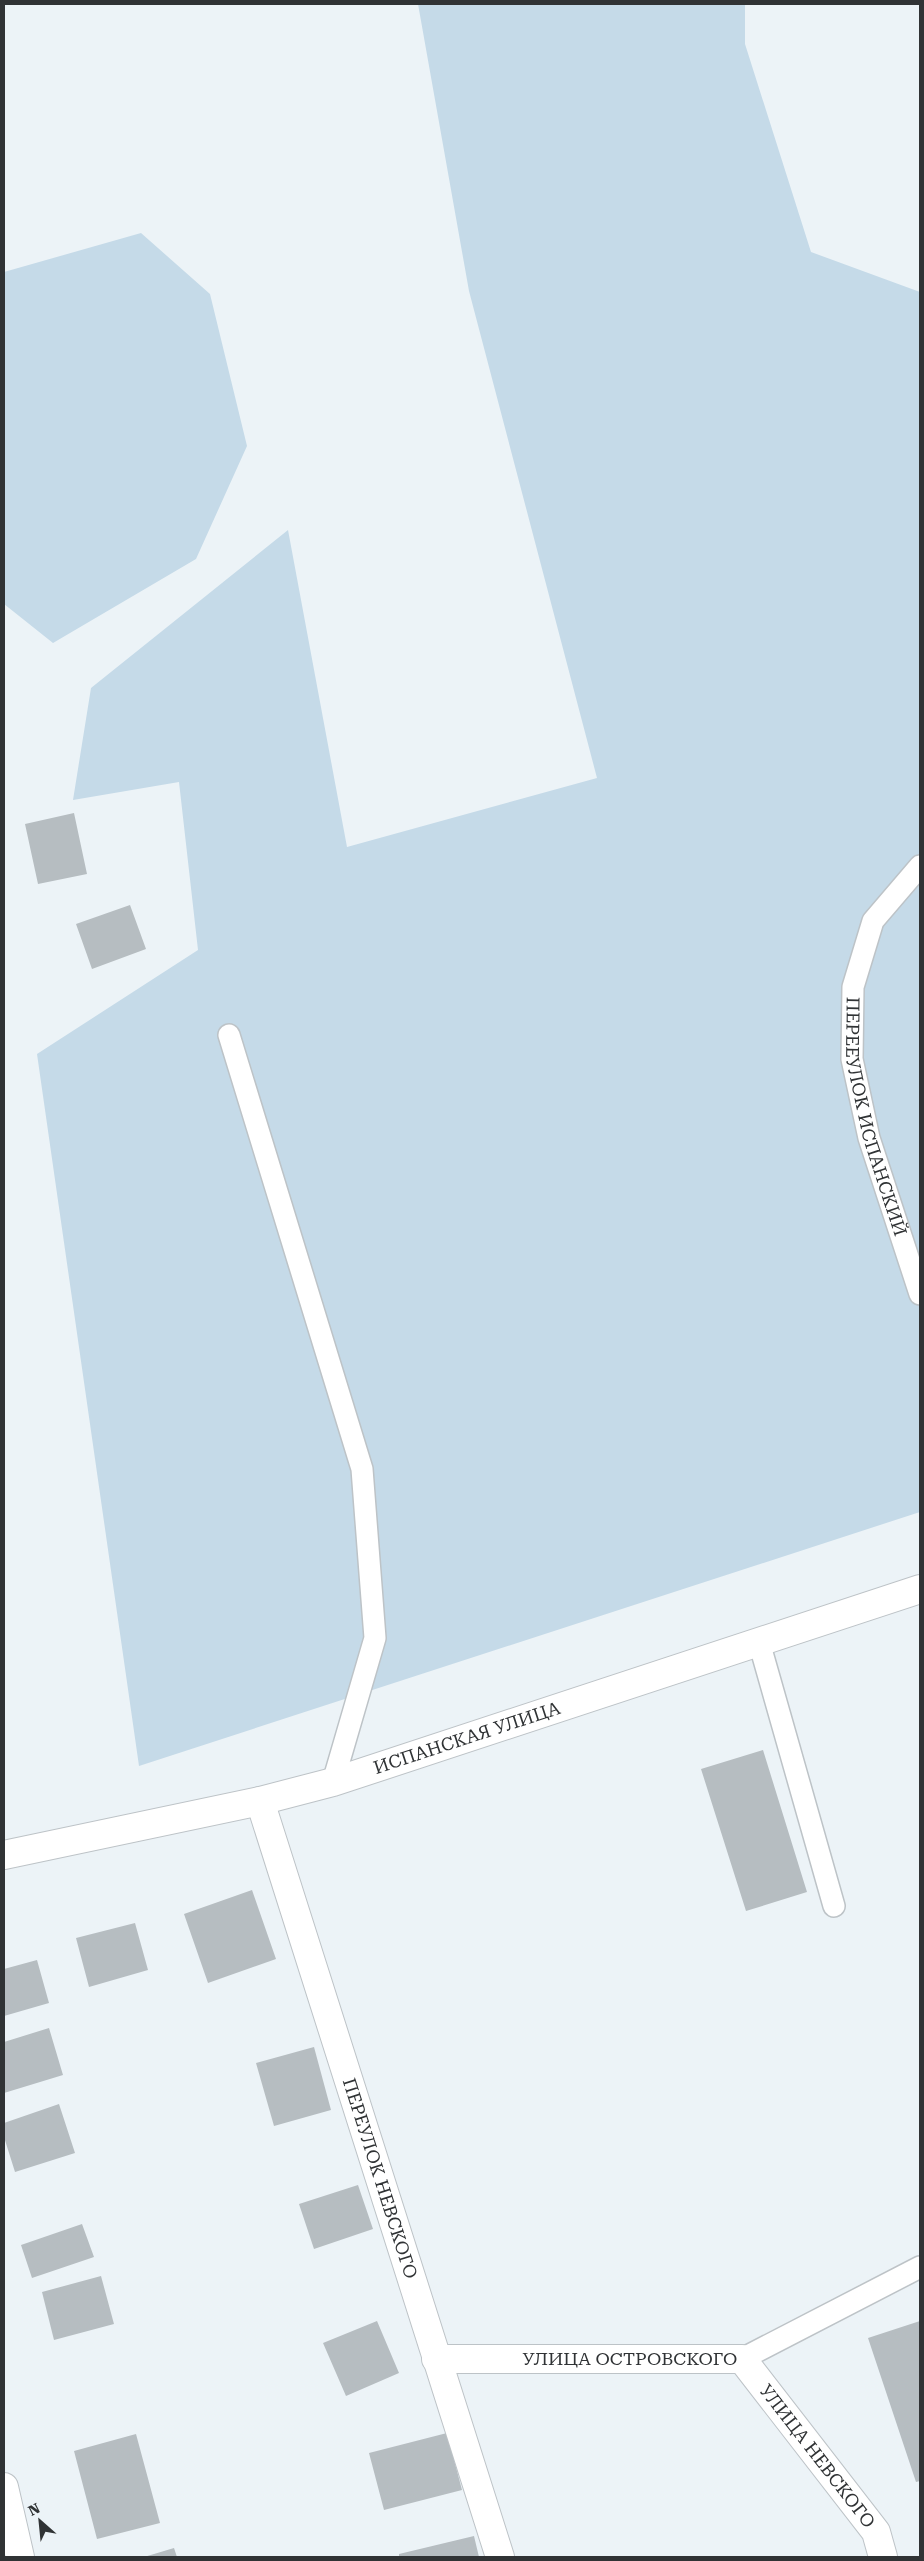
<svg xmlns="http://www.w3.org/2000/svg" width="924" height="2561" viewBox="0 0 924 2561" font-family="'Roboto Serif',serif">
	<rect width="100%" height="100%" fill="#ecf3f7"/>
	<!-- green -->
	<path fill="#c5dae8" d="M418 4H745V44L811 252 920 292V1512L139 1766 37 1054 198 950 179 782 73 800 91 688 288 530 347 847 597 778 469 291Z
		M141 233 210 294 247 446 196 559 53 643 4 604V272Z"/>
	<!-- building -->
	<path fill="#b6bdc1" d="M74 813 87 874 38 884 25 824Z
		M130 905 146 949 92 969 76 924Z
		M763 1750 807 1892 746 1911 701 1769Z
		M252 1890 276 1959 208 1983 184 1914Z
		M135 1923 148 1970 89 1987 76 1938Z
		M37 1960 49 2003 4 2016V1969Z
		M49 2028 63 2075 4 2093V2042Z
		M314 2047 331 2110 274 2126 256 2063Z
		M59 2104 75 2153 15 2172 4 2137V2123Z
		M358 2185 373 2229 314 2249 299 2204Z
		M82 2224 94 2257 32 2278 21 2245Z
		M101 2276 114 2324 54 2340 42 2292Z
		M377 2321 399 2373 346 2396 323 2343Z
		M920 2321V2481L916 2482 868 2338Z
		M447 2433 462 2490 384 2510 369 2453Z
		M136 2434 160 2523 97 2539 74 2451Z
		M474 2536 479 2557H399V2554Z
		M174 2548 177 2557H144Z"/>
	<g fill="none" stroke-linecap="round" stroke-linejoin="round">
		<!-- lane casing -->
		<g stroke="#bdc3c7" stroke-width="24">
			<g id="lane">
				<path id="s1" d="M920 866 873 921 853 987 852 1059 869 1138 920 1294"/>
				<path d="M229 1035 362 1469 375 1638 333 1782"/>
				<path d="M759 1642 834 1906"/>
				<path d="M742 2359 920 2267"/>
			</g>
		</g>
		<!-- street casing -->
		<g stroke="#bdc3c7" stroke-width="30">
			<g id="street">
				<path id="s2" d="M260 1801 500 2557"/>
				<path id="s3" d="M436 2359H742L876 2532 883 2557"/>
				<path d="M4 2487 20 2557"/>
			</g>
		</g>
		<!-- secondary casing -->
		<g stroke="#bdc3c7" stroke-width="30">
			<g id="secondary">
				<path id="s4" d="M4 1855 260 1801 333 1782 920 1589"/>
			</g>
		</g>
		<!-- lane -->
		<use href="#lane" stroke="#fff" stroke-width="21"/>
		<!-- street -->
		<use href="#street" stroke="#fff" stroke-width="28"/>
		<!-- secondary -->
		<use href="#secondary" stroke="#fff" stroke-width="28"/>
	</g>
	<g text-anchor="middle" stroke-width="4" stroke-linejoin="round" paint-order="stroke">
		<!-- street labels -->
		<g font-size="18" fill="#303335" stroke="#ecf3f7">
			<text dy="6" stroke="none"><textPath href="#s1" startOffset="274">ПЕРЕЕУЛОК ИСПАНСКИЙ</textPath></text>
			<text dy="6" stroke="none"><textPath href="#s4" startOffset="478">ИСПАНСКАЯ УЛИЦА</textPath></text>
			<text dy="6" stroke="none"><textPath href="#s2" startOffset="396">ПЕРЕУЛОК НЕВСКОГО</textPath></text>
			<text dy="6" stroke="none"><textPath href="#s3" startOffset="194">УЛИЦА ОСТРОВСКОГО</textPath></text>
			<text dy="6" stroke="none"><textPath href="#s3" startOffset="429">УЛИЦА НЕВСКОГО</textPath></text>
		</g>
	</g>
	<!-- border -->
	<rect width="924" height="2561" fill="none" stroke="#303335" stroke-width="10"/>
	<!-- north arrow -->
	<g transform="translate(40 2521) rotate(333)" stroke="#ecf3f7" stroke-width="4" paint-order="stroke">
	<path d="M0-4L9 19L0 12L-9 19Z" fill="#303335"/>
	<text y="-8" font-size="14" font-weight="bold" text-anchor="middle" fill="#303335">N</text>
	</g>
</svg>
